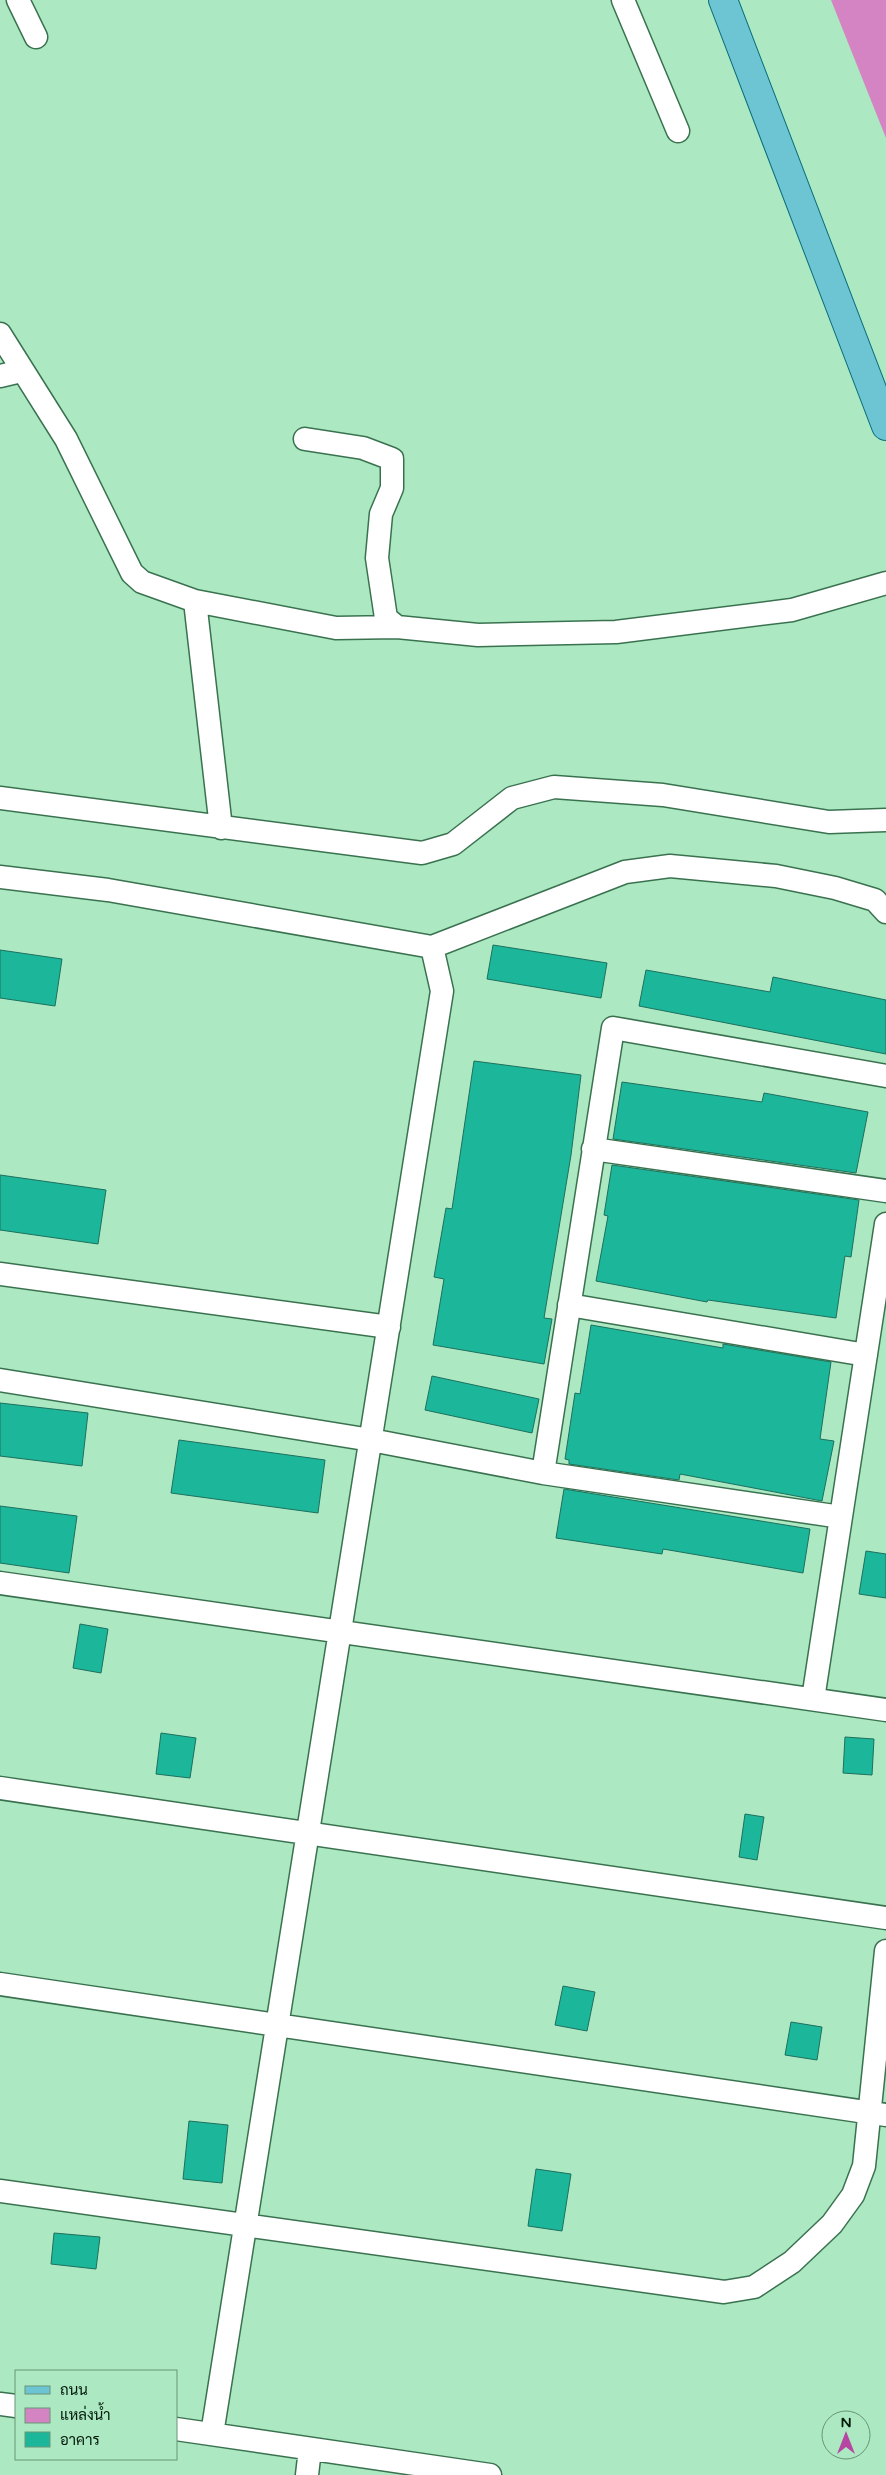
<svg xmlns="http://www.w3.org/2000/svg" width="886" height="2475" viewBox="0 0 886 2475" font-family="'Varela Round',Sarabun,sans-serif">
	<rect width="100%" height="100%" fill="#ace8c1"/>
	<!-- water -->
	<path fill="#d584c3" d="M831 0H886V138Z"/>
	<!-- building -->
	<path fill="#1cb79a" stroke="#1d705e" d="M493 945 607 963 601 998 487 979Z
		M0 950 62 959 55 1006 0 998Z
		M646 970 770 992 773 977 886 1000V1054L639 1006Z
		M474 1061 581 1075 571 1155 544 1318 552 1319 544 1364 433 1345 444 1279 434 1277 446 1208 452 1209Z
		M622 1082 762 1102 764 1093 868 1112 856 1173 613 1139Z
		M612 1165 859 1200 851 1257 845 1256 836 1318 708 1300 707 1302 596 1281 608 1216 604 1215Z
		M0 1175 106 1190 98 1244 0 1230Z
		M591 1325 723 1348V1344L831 1362 820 1439 834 1441 822 1501 680 1474 679 1480 569 1464V1460L565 1459 575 1393 580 1394Z
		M432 1376 539 1399 532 1433 425 1410Z
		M0 1403 88 1413 82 1466 0 1456Z
		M179 1440 325 1460 318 1513 171 1493Z
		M564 1489 810 1529 803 1573 663 1549 662 1554 556 1538Z
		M0 1506 77 1516 69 1573 0 1563Z
		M866 1551 886 1554V1598L859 1594Z
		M80 1624 108 1629 101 1673 73 1668Z
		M161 1733 196 1738 190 1778 156 1774Z
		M845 1737 874 1739 872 1775 843 1773Z
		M745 1814 764 1817 757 1860 739 1857Z
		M563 1986 595 1992 587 2031 555 2025Z
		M791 2022 822 2027 817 2060 785 2055Z
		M189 2121 228 2125 222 2183 183 2179Z
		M536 2169 571 2174 562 2231 528 2226Z
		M54 2233 100 2237 96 2269 51 2264Z"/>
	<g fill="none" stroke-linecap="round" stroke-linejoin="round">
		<!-- minor casing -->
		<g stroke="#3a7250" stroke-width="25">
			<path id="minor" d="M18 0 36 37
				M623 0 678 131
				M0 334 66 439 132 573 142 582 195 601 221 828
				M0 376 21 371
				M305 439 363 448 392 459V488L381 514 377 558 386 618 397 627 478 635 616 632 792 610 886 583
				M195 601 336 628 397 627
				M0 798 422 853 453 844 512 798 554 787 663 795 829 822 886 820
				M0 877 108 890 432 947 625 872 670 866 776 876 835 888 875 900 886 912
				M593 1149 886 1191
				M0 1274 389 1327
				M569 1305 866 1355
				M0 1380 371 1440 543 1473 841 1517
				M543 1473 613 1028 886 1076
				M0 1583 886 1710
				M813 1699 886 1224
				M0 1788 886 1918
				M0 1984 886 2115
				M0 2191 724 2292 754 2287 792 2262 832 2224 853 2195 864 2166 886 1951
				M0 2404 16 2406
				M176 2429 490 2475
				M212 2434 442 991 432 947
				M307 2475 310 2449"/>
		</g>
		<!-- major casing -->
		<g stroke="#086e7a" stroke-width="30">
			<path id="major" d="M723 0 886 426"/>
		</g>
		<!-- minor -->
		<use href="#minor" stroke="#fff" stroke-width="22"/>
		<!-- major -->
		<use href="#major" stroke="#6dc4d3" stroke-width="28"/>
	</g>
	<!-- legend -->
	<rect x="15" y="2370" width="162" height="90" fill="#ace8c1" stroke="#689578"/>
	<rect x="25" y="2386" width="25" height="8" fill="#6dc4d3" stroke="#689578"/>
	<text x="60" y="2395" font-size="15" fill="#02180a">ถนน</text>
	<rect x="25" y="2408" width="25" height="15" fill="#d584c3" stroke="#689578"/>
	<text x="60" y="2420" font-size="15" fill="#02180a">แหล่งน้ำ</text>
	<rect x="25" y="2432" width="25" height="15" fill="#1cb79a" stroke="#689578"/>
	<text x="60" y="2445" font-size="15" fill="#02180a">อาคาร</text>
	<!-- north arrow -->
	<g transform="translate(846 2435)"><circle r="24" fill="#ace8c1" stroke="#689578"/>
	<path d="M0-4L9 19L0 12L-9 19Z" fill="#b646a2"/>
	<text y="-8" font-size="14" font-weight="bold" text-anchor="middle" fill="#02180a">N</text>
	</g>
</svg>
